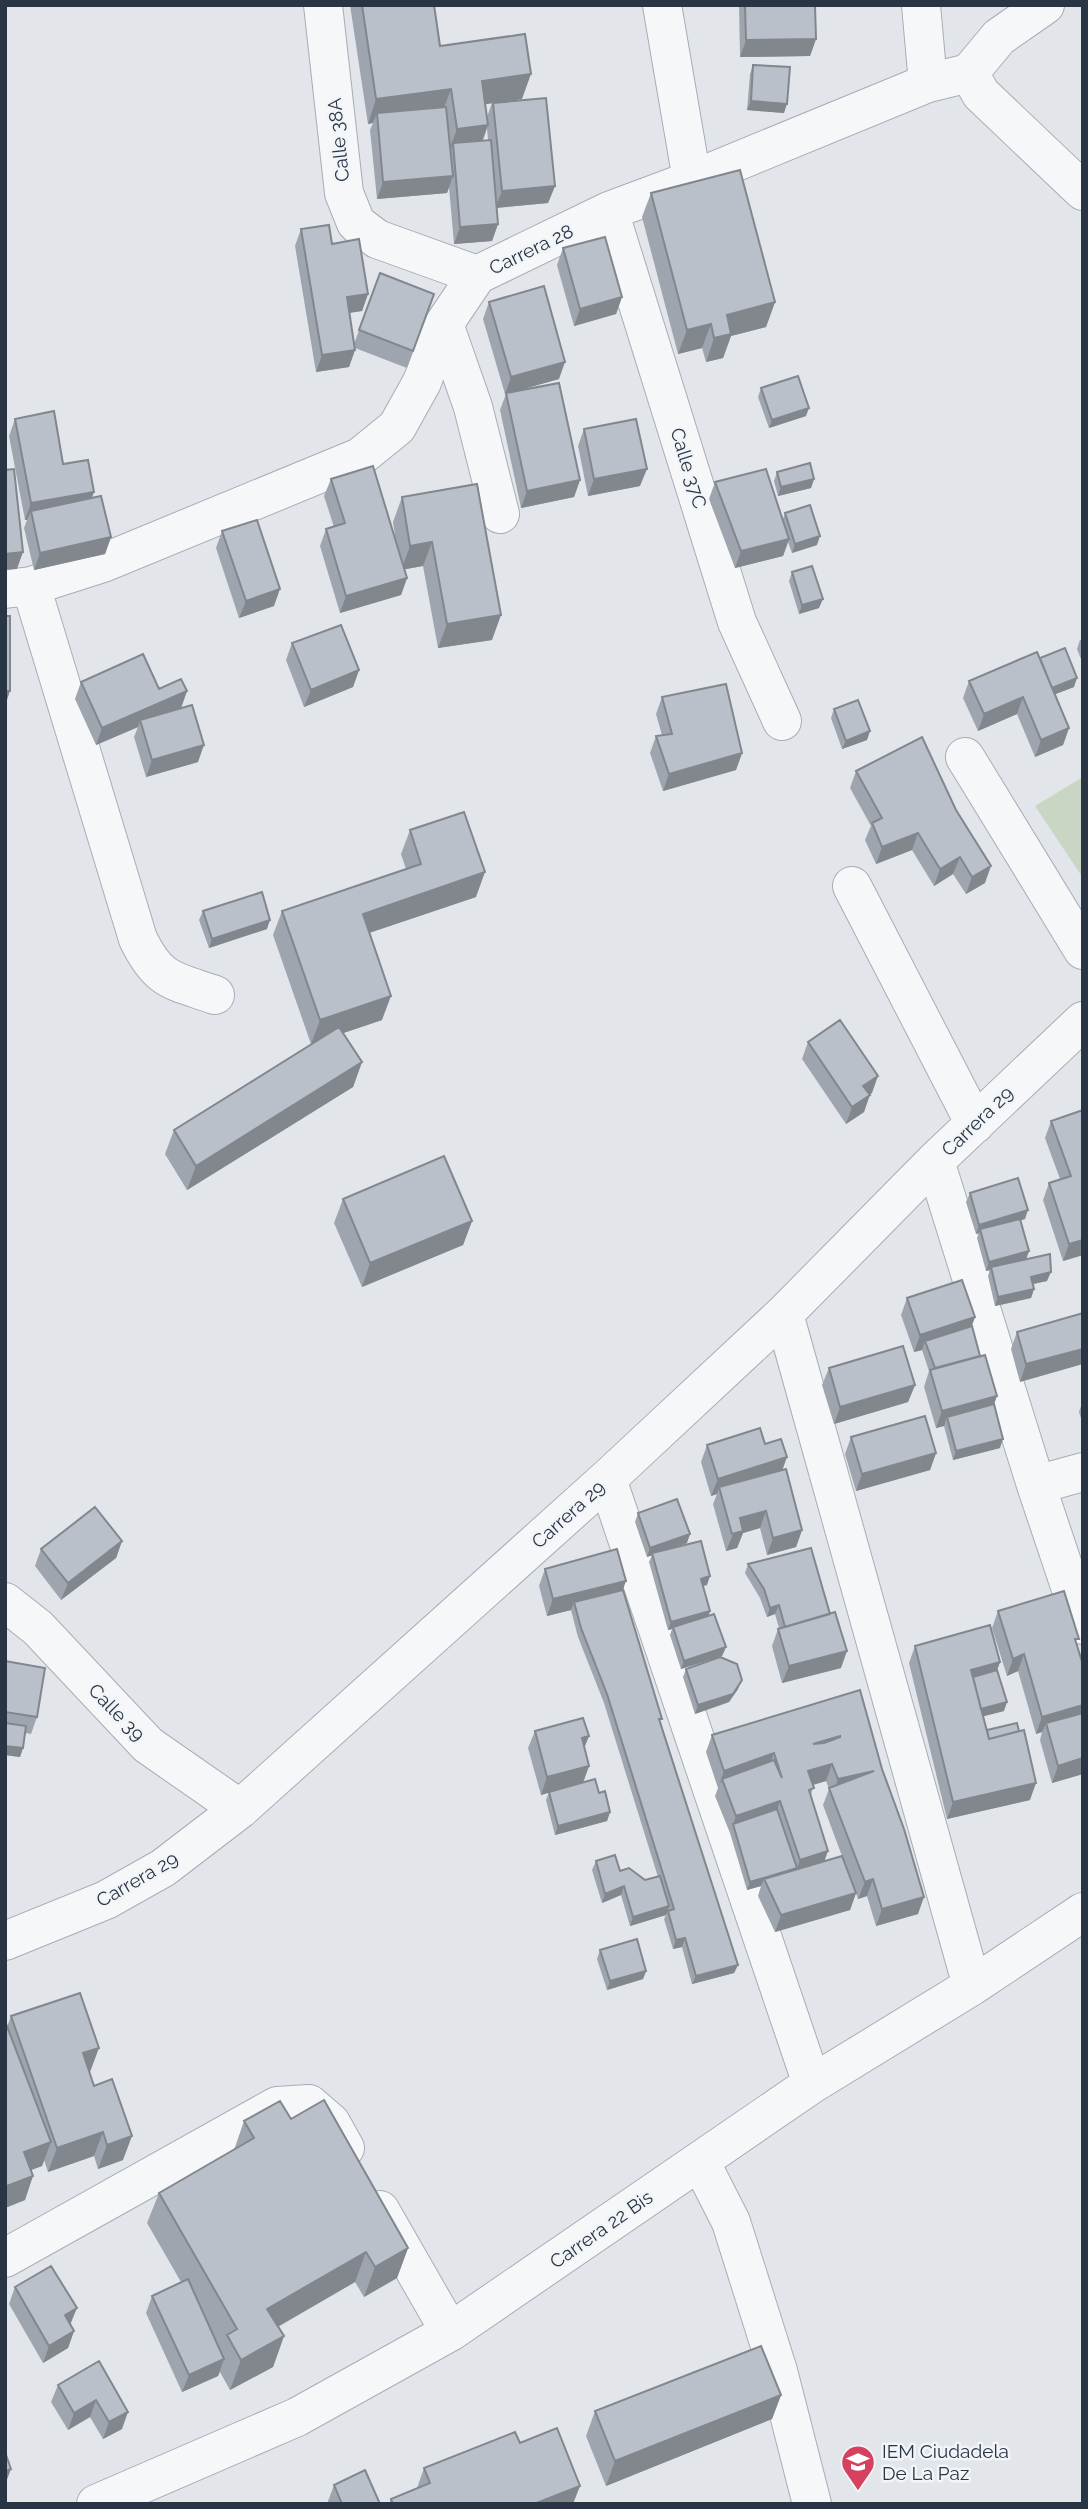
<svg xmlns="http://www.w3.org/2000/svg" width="1088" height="2509" viewBox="0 0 1088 2509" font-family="Raleway,sans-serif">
	<rect width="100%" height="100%" fill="#e2e6eb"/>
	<!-- green -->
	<path fill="#c9d6c3" d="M1083 777V878L1035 806Z"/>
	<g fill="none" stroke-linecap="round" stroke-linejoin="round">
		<!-- minor casing -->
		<g stroke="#a7adb6" stroke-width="40">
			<path id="minor" d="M323 5 344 193 356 223 377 239 477 275
				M662 5 692 180
				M921 5 928 83
				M969 73 981 94 1083 191
				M609 211 737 622 782 721
				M444 324 473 407 500 514
				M31 586 138 939C159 982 172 980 215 995
				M5 589 31 586 103 563 360 457 397 427 422 382 444 324 477 275 609 211 692 180 928 83 969 73 999 37 1045 5
				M965 757 1083 950
				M852 886 975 1124
				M935 1161 1036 1485 1083 1625
				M784 1314 972 1986
				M607 1479 812 2084
				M1036 1485 1083 1472
				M5 1602 38 1628 148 1745 240 1809
				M5 1941 106 1900 163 1868 240 1809 607 1479 784 1314 935 1161 1083 1021
				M700 2161 731 2222 778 2371 812 2504
				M380 2210 450 2332
				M5 2258 277 2106 309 2104 331 2123 345 2148
				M96 2504 297 2417 450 2332 812 2084 972 1986 1083 1912"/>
		</g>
		<!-- minor -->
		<use href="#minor" stroke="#f6f7f9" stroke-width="38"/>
	</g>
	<!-- wall -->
	<path fill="#9fa5ae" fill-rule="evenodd" d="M350 5H434L440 46 522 99 497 102 555 186 548 203 496 208 498 224 492 241 454 244 449 187 447 193 377 199 370 130 373 123 368 124ZM492 103 487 117 485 104ZM487 128 488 140 483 141Z
		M739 5H815L816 39 810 56 740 57Z
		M753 65 784 113 747 110 750 74Z
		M651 193 775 302 766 327 731 336 723 358 706 362 702 348 678 354 642 217Z
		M301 229 332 244 368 294 362 311 349 313 354 344 380 273 434 294 407 368 355 348V350L349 367 316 372 295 246Z
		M563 248 622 297 616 314 574 326 557 265Z
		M489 302 559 379 509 393 580 480 574 497 521 508 500 410 506 394H505L483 319Z
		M761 388 806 416 769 428 758 397Z
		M15 419 63 464 92 498 111 537 105 554 34 570 24 528 27 520H25L9 436Z
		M584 429 640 486 588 496 578 446Z
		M777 472 814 479 811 488 778 496 774 481Z
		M331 479 396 543 393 522 402 497 477 484 492 640 438 648 423 566 405 569 407 578 401 595 340 613 320 546 326 529 334 527 324 496Z
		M715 482 783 519 785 513 817 545 792 553 788 542 783 556 735 568 709 499Z
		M222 531 274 606 239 618 216 548Z
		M792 572 819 608 799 614 789 581Z
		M1083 639V664L1077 649 1080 640Z
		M292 643 359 670 353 687 304 707 286 660Z
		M1040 658 1074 687 1055 694 1069 728 1063 745 1035 757 1017 714 978 731 963 698 969 681Z
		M81 682 187 691 181 708 176 710 198 762 146 777 134 737 138 727 96 745 75 699Z
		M662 697 742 753 736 770 663 791 650 753 656 736 662 735 656 714Z
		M834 709 867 740 842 749 831 718Z
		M922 737 985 883 966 894 953 874 934 886 912 850 876 864 865 840 871 826 850 788 856 771Z
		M410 830 476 897 369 933 382 1020 343 1033 362 1062 353 1087 187 1190 165 1154 174 1130 311 1044 273 935 282 911 406 869 401 854Z
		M203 911 267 929 209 948 199 920Z
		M808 1042 872 1093 869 1094 864 1112 846 1124 802 1059Z
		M1083 1110V1255L1063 1261 1043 1200 1049 1183 1060 1179 1045 1138 1051 1121Z
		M970 1193 1025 1219 1021 1220 1026 1259 1047 1281 1033 1284 1034 1289 1031 1298 995 1306 988 1276 990 1270 986 1271 977 1238 979 1233 976 1234 966 1202Z
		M343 1199 472 1221 463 1245 362 1287 334 1223Z
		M907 1298 975 1317 972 1326 994 1404 1000 1448 953 1460 944 1426 936 1428 924 1387 929 1371 922 1350 914 1352 901 1315Z
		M1083 1313 1020 1382 1011 1349 1017 1332Z
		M829 1368 915 1385 908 1402 834 1424 822 1385Z
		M1082 1403H1083V1425L1079 1412Z
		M851 1437 936 1453 930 1470 856 1491 845 1454Z
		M765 1444 782 1470 802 1530 796 1547 767 1555 760 1528 743 1533 737 1548 726 1551 713 1504 717 1494 711 1496 701 1462 707 1445Z
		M638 1513 687 1543 670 1549 707 1585 703 1586 710 1611 708 1616 726 1647 722 1656 681 1669 670 1635 672 1629 668 1630 649 1562 652 1555 647 1557 635 1522Z
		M122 1541 116 1558 61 1600 35 1566 41 1549Z
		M748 1564 841 1668 782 1683 772 1646 778 1629 779 1628 775 1614 767 1617 760 1598 745 1573Z
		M545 1569 623 1590 661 1723 738 1965 734 1973 692 1984 682 1947 673 1949 664 1919 666 1915 630 1926 621 1895 602 1903 592 1870 596 1861 645 1880 658 1877 604 1703 578 1637 571 1610 547 1616 539 1586Z
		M998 1611 1077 1644 1083 1665V1774L1052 1783 1040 1740 1042 1732 1036 1734 1018 1671 1007 1676 992 1628Z
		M915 1646 1000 1662 997 1670 1004 1711 983 1716 987 1730 1030 1800 947 1819 909 1663Z
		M5 1661 37 1717 31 1734 25 1733 23 1748 20 1757 5 1755Z
		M686 1669 738 1689 729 1702 695 1714 683 1677Z
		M860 1690 918 1914 876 1926 867 1896 858 1899 856 1893 850 1910 775 1932 758 1896 761 1886 747 1890 730 1833 715 1796 718 1788 706 1752 712 1735ZM826 1781 829 1789 823 1805 842 1856 824 1861 811 1796 813 1785Z
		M535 1731 589 1736 584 1748 589 1766 583 1782 599 1793 610 1812 607 1821 555 1835 546 1800 549 1792 541 1795 528 1748Z
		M600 1950 646 1971 643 1979 607 1990 597 1959Z
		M11 2016 90 2072 89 2073 123 2160 98 2169 94 2156 48 2172 44 2160 42 2166 31 2170 25 2200 5 2208V2021L7 2027Z
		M291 2119 408 2248 397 2278 364 2297 355 2282 278 2327 284 2336 273 2367 230 2390 220 2372 218 2376 182 2392 146 2313 152 2296 181 2282 147 2223 159 2193 234 2150 244 2121Z
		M15 2287 70 2325 74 2331 68 2348 43 2363 9 2304Z
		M99 2361 122 2429 103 2439 90 2417 68 2430 51 2402 58 2385Z
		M781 2395 772 2419 606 2486 586 2436 595 2411Z
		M520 2443 573 2504H389L391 2499 417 2488 424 2468Z
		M334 2485 380 2504H327Z"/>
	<!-- shaded-wall -->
	<path fill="#82868d" d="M588 5H624L587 7Z
		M816 39 810 56 740 57 746 40Z
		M531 74 522 99 473 106 482 81Z
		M451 89 442 113H377L373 123 368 124 376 99Z
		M751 101 787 104 784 113 747 110Z
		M488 125 479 149 453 143 449 153H448L457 129Z
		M453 176 447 193 377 199 383 182Z
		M555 186 548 203 495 208 502 191Z
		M498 224 492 241 454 244 460 227Z
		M368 294 362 311 340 314 347 297Z
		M622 297 616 314 574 326 580 309Z
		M775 302 766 327 731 336 723 358 706 362 714 338 727 315Z
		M711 324 702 348 678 354 687 330Z
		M355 350 349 367 316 372 322 355Z
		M565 362 559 379 505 394 511 377Z
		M809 408 806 416 769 428 772 420Z
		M647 469 640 486 588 496 594 479Z
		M814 479 811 488 778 496 781 487Z
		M580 480 574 497 521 508 527 491Z
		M94 492 88 509 31 511 27 520H25L31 503Z
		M820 536 817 545 792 553 795 544Z
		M111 537 105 554 34 570 40 553Z
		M789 539 783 556 735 568 741 551Z
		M432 542 423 566 401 570 410 546Z
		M23 552 17 569 5 570V554Z
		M407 578 401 595 340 613 346 596Z
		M280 589 274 606 239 618 246 601Z
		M823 599 819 608 799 614 802 605Z
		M501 615 492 640 438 648 447 624Z
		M359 670 353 687 304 707 311 690Z
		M1077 678 1074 687 1043 699 1047 690Z
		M5 691H10L7 700H5Z
		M187 691 181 708 142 725 140 720 138 727 96 745 102 728Z
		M1023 697 1017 714 978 731 984 714Z
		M1069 728 1063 745 1035 757 1041 740Z
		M870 731 867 740 842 749 846 741Z
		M204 745 198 762 146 777 152 760Z
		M742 753 736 770 663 791 669 774Z
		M918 833 912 850 876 864 882 847Z
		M960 857 953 874 934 886 940 869Z
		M991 866 985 883 966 894 972 877Z
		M485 872 476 897 354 938 363 914Z
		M270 920 267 929 209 948 212 939Z
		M391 996 382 1020 311 1044 320 1020Z
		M362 1062 353 1087 187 1190 196 1166Z
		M878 1076 872 1093 857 1103 863 1086Z
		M870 1095 864 1112 846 1124 852 1107Z
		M1028 1210 1025 1219 981 1232 980 1229 979 1233 976 1234 979 1225Z
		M472 1221 463 1245 362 1287 370 1263Z
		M1083 1240V1255L1063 1261 1069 1244Z
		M1029 1251 1026 1260 991 1267 990 1270 986 1271 989 1262Z
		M1051 1272 1047 1281 1028 1285 1031 1277Z
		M1034 1289 1031 1298 995 1306 998 1297Z
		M975 1317 968 1335 925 1341 922 1350 914 1352 920 1335Z
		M1083 1349V1364L1020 1382 1026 1364Z
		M915 1385 908 1402 834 1424 840 1407Z
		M997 1396 991 1413 947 1417 944 1426 936 1428 942 1411Z
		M1003 1439 1000 1448 953 1460 956 1451Z
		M936 1453 930 1470 856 1491 862 1474Z
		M787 1457 781 1474 719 1487 717 1494 711 1496 718 1479Z
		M766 1511 760 1528 743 1533 737 1548 726 1551 740 1518Z
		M802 1530 796 1547 767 1555 773 1538Z
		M690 1534 687 1543 647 1557 650 1548Z
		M122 1541 116 1558 61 1600 68 1583Z
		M710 1576 707 1585 698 1587 701 1579Z
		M626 1581 620 1598 574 1602 571 1610 547 1616 553 1599Z
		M779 1605 775 1614 767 1617 770 1608Z
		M710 1611 707 1620 673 1627 672 1629 668 1630 671 1622Z
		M726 1647 722 1656 681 1669 684 1661Z
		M847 1651 841 1668 782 1683 789 1666Z
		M1024 1654 1018 1671 1007 1676 1013 1659Z
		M1000 1662 994 1679 970 1686 971 1670Z
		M742 1680 738 1689 729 1702 695 1714 698 1705Z
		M1007 1702 1004 1711 973 1719 976 1710Z
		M1083 1705V1721L1046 1723 1042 1732 1036 1734 1042 1717Z
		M589 1736 582 1753V1738Z
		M5 1746 23 1748 20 1757 5 1755Z
		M774 1753 768 1770 722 1779 718 1788 724 1771Z
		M1083 1758V1774L1052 1783 1058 1766Z
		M832 1764 826 1781 802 1788 808 1771Z
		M589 1766 583 1783 541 1795 547 1777Z
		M874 1771 832 1796 838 1779Z
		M1036 1783 1030 1800 947 1819 953 1802Z
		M780 1801 774 1818 733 1824 730 1833 736 1816Z
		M610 1812 607 1821 555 1835 558 1826Z
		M828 1851 822 1868 764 1879 761 1886 747 1890 750 1882 797 1868 800 1860Z
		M873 1879 867 1896 858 1899 865 1882Z
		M624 1886 621 1895 602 1903 605 1894Z
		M856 1893 850 1910 775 1932 781 1915Z
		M924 1897 918 1914 876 1926 882 1909Z
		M669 1906 666 1915 630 1926 633 1917Z
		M685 1938 682 1947 673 1949 676 1940Z
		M738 1965 734 1973 692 1984 696 1976Z
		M646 1971 643 1979 607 1990 610 1981Z
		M99 2048 90 2072 74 2078 83 2053Z
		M103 2132 94 2156 48 2172 57 2148Z
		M132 2136 123 2160 98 2169 107 2145Z
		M51 2142 42 2166 15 2176 24 2152Z
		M33 2176 25 2200 5 2208V2190L7 2186Z
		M408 2248 397 2278 364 2297 375 2267Z
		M366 2252 355 2282 256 2339 267 2309Z
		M77 2308 70 2325 65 2315Z
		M74 2331 68 2348 43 2363 49 2346Z
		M284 2336 273 2367 230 2390 241 2360Z
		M224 2359 218 2376 182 2392 189 2375Z
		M781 2395 772 2419 606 2486 615 2461Z
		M96 2400 90 2417 68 2430 74 2413Z
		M128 2412 122 2429 103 2439 109 2422Z
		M11 2469 5 2485V2471Z
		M580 2486 573 2504H534Z"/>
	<!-- building -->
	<path fill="#b9c0ca" stroke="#82868d" stroke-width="2" fill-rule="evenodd" d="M362 5H434L440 46 525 34 531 74 482 81 488 125 457 129 451 89 376 99Z
		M745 5H815L816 39 746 40Z
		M753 65 790 67 787 104 751 101Z
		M546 98 555 186 502 191 493 103Z
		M446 107 453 176 383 182 377 113Z
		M491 140 498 224 460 227 453 143Z
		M740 170 775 302 727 315 731 334 714 338 711 324 687 330 651 193Z
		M329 225 332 244 359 239 368 294 347 297 355 350 322 355 301 229Z
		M605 237 622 297 580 309 563 248Z
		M380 273 434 294 413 351 359 330Z
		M544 286 565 362 511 377 489 302Z
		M798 376 809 408 772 420 761 388Z
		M559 383 580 480 527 491 506 393Z
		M54 411 63 464 88 460 94 492 31 503 15 419Z
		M636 419 647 469 594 479 584 429Z
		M810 463 814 479 781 487 777 472Z
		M373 466 407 578 346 596 326 529 345 523 331 479Z
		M14 469 23 552 5 554V470Z
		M766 469 789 539 741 551 715 482Z
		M477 484 501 615 447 624 432 542 410 546 402 497Z
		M101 496 111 537 40 553 31 511Z
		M810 505 820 536 795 544 785 513Z
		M257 520 280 589 246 601 222 531Z
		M812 566 823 599 802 605 792 572Z
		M5 616H10V691H5Z
		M341 625 359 670 311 690 292 643Z
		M1065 648 1077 678 1052 688 1040 658Z
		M1037 652 1069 728 1041 740 1023 697 984 714 969 681Z
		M143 654 159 689 181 679 187 691 102 728 81 682Z
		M726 684 742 753 669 774 656 736 672 734 662 697Z
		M858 700 870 731 846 741 834 709Z
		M192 705 204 745 152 760 140 720Z
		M922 737 956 810 991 866 972 877 960 857 940 869 918 833 882 847 872 823 882 818 856 771Z
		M464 812 485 872 363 914 391 996 320 1020 282 911 421 864 410 830Z
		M262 892 270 920 212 939 203 911Z
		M840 1020 878 1076 863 1086 870 1095 852 1107 808 1042Z
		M339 1027 362 1062 196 1166 174 1130Z
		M1083 1110V1240L1069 1244 1049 1183 1071 1176 1051 1121Z
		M444 1156 472 1221 370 1263 343 1199Z
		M1018 1178 1028 1210 979 1225 970 1193Z
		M1020 1219 1029 1251 989 1262 980 1229Z
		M1050 1254 1051 1272 1031 1277 1034 1289 998 1297 991 1267Z
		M962 1280 975 1317 920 1335 907 1298Z
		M1083 1313V1349L1026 1364 1017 1332Z
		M972 1326 980 1356 935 1368 925 1341Z
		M903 1346 915 1385 840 1407 829 1368Z
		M985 1355 997 1396 942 1411 930 1370Z
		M994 1404 1003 1439 956 1451 947 1417Z
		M925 1416 936 1453 862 1474 851 1437Z
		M760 1428 765 1444 781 1439 787 1457 718 1479 707 1445Z
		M786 1469 802 1530 773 1538 766 1511 740 1518 743 1531 732 1534 719 1487Z
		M677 1499 690 1534 650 1548 638 1513Z
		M95 1507 122 1541 68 1583 41 1549Z
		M701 1541 710 1576 701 1579 710 1611 671 1622 652 1553Z
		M811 1548 830 1614 785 1627 779 1605 770 1608 764 1589 748 1564Z
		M617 1549 626 1581 553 1599 545 1569Z
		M623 1590 662 1719H659L738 1965 696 1976 685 1938 676 1940 668 1911 674 1909 607 1694 581 1628 574 1602Z
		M1064 1591 1079 1639H1075L1083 1665V1705L1042 1717 1024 1654 1013 1659 998 1611Z
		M835 1612 847 1651 789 1666 778 1629Z
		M714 1614 726 1647 684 1661 673 1627Z
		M990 1625 1000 1662 971 1670 989 1739 1024 1730 1036 1783 953 1802 915 1646Z
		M720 1657 737 1664 742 1680 733 1694 698 1705 686 1669Z
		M5 1661 45 1668 37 1717 5 1712Z
		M997 1670 1007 1702 981 1709 973 1677Z
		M860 1690 882 1769 904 1829 924 1897 882 1909 873 1879 865 1882 829 1788 874 1771 838 1779 832 1764 808 1771 814 1788 809 1790 828 1851 800 1860 780 1801 736 1816 722 1779 774 1760 782 1778 774 1753 724 1771 712 1735ZM840 1736V1737L824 1743 813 1744Z
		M1083 1713V1758L1058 1766 1046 1723Z
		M583 1718 589 1736 582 1738 589 1766 547 1777 535 1731Z
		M5 1723 26 1726 23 1748 5 1746Z
		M1017 1723 1019 1731 989 1739 987 1730Z
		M595 1779 599 1793 605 1791 610 1812 558 1826 549 1792Z
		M777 1809 797 1868 750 1882 733 1824Z
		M615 1855 620 1871 629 1868 645 1880 660 1876 669 1906 633 1917 624 1886 605 1894 596 1861Z
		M842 1856 856 1893 781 1915 764 1879Z
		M637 1939 646 1971 610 1981 600 1950Z
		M80 1993 99 2048 83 2053 94 2086 112 2079 132 2136 107 2145 103 2132 57 2148 11 2016Z
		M5 2021 51 2142 24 2152 33 2176 7 2186 5 2183Z
		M324 2100 408 2248 375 2267 366 2252 267 2309 284 2336 241 2360 227 2335 237 2329 159 2193 254 2138 244 2121 280 2101 291 2119Z
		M51 2266 77 2308 65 2315 74 2331 49 2346 15 2287Z
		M188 2279 224 2359 189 2375 152 2296Z
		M761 2346 781 2395 615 2461 595 2411Z
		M99 2361 128 2412 109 2422 96 2400 74 2413 58 2385Z
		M557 2428 580 2486 534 2504H393L391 2499 430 2483 424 2468 515 2432 520 2443Z
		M5 2452 11 2469 5 2471Z
		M365 2470 380 2504H342L334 2485Z"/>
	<!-- icons -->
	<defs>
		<g id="university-pin" transform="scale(1.75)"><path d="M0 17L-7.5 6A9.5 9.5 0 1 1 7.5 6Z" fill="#d74160" stroke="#f2f5f8"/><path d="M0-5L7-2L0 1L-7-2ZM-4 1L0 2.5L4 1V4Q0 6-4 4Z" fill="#fff"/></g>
	</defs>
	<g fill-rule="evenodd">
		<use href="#university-pin" x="858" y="2462"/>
	</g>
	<g text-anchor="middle" stroke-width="5" stroke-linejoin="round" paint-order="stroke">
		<!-- street labels -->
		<g font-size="19" fill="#293545" stroke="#f2f5f8">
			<text transform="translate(338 140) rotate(-96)" y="7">Calle 38A</text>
			<text transform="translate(531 249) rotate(-26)" y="7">Carrera 28</text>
			<text transform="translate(689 468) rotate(73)" y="7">Calle 37C</text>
			<text transform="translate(977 1121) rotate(-44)" y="7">Carrera 29</text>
			<text transform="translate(568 1514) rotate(-42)" y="7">Carrera 29</text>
			<text transform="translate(117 1712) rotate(46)" y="7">Calle 39</text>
			<text transform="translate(137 1879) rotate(-30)" y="7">Carrera 29</text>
			<text transform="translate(601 2229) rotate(-35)" y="7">Carrera 22 Bis</text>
		</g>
		<!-- poi labels -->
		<g font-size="19" fill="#293545" stroke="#f2f5f8" text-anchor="start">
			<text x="882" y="2458">IEM Ciudadela<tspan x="882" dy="22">De La Paz</tspan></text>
		</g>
	</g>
	<!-- border -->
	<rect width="1088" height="2509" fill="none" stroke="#293545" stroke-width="14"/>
</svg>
